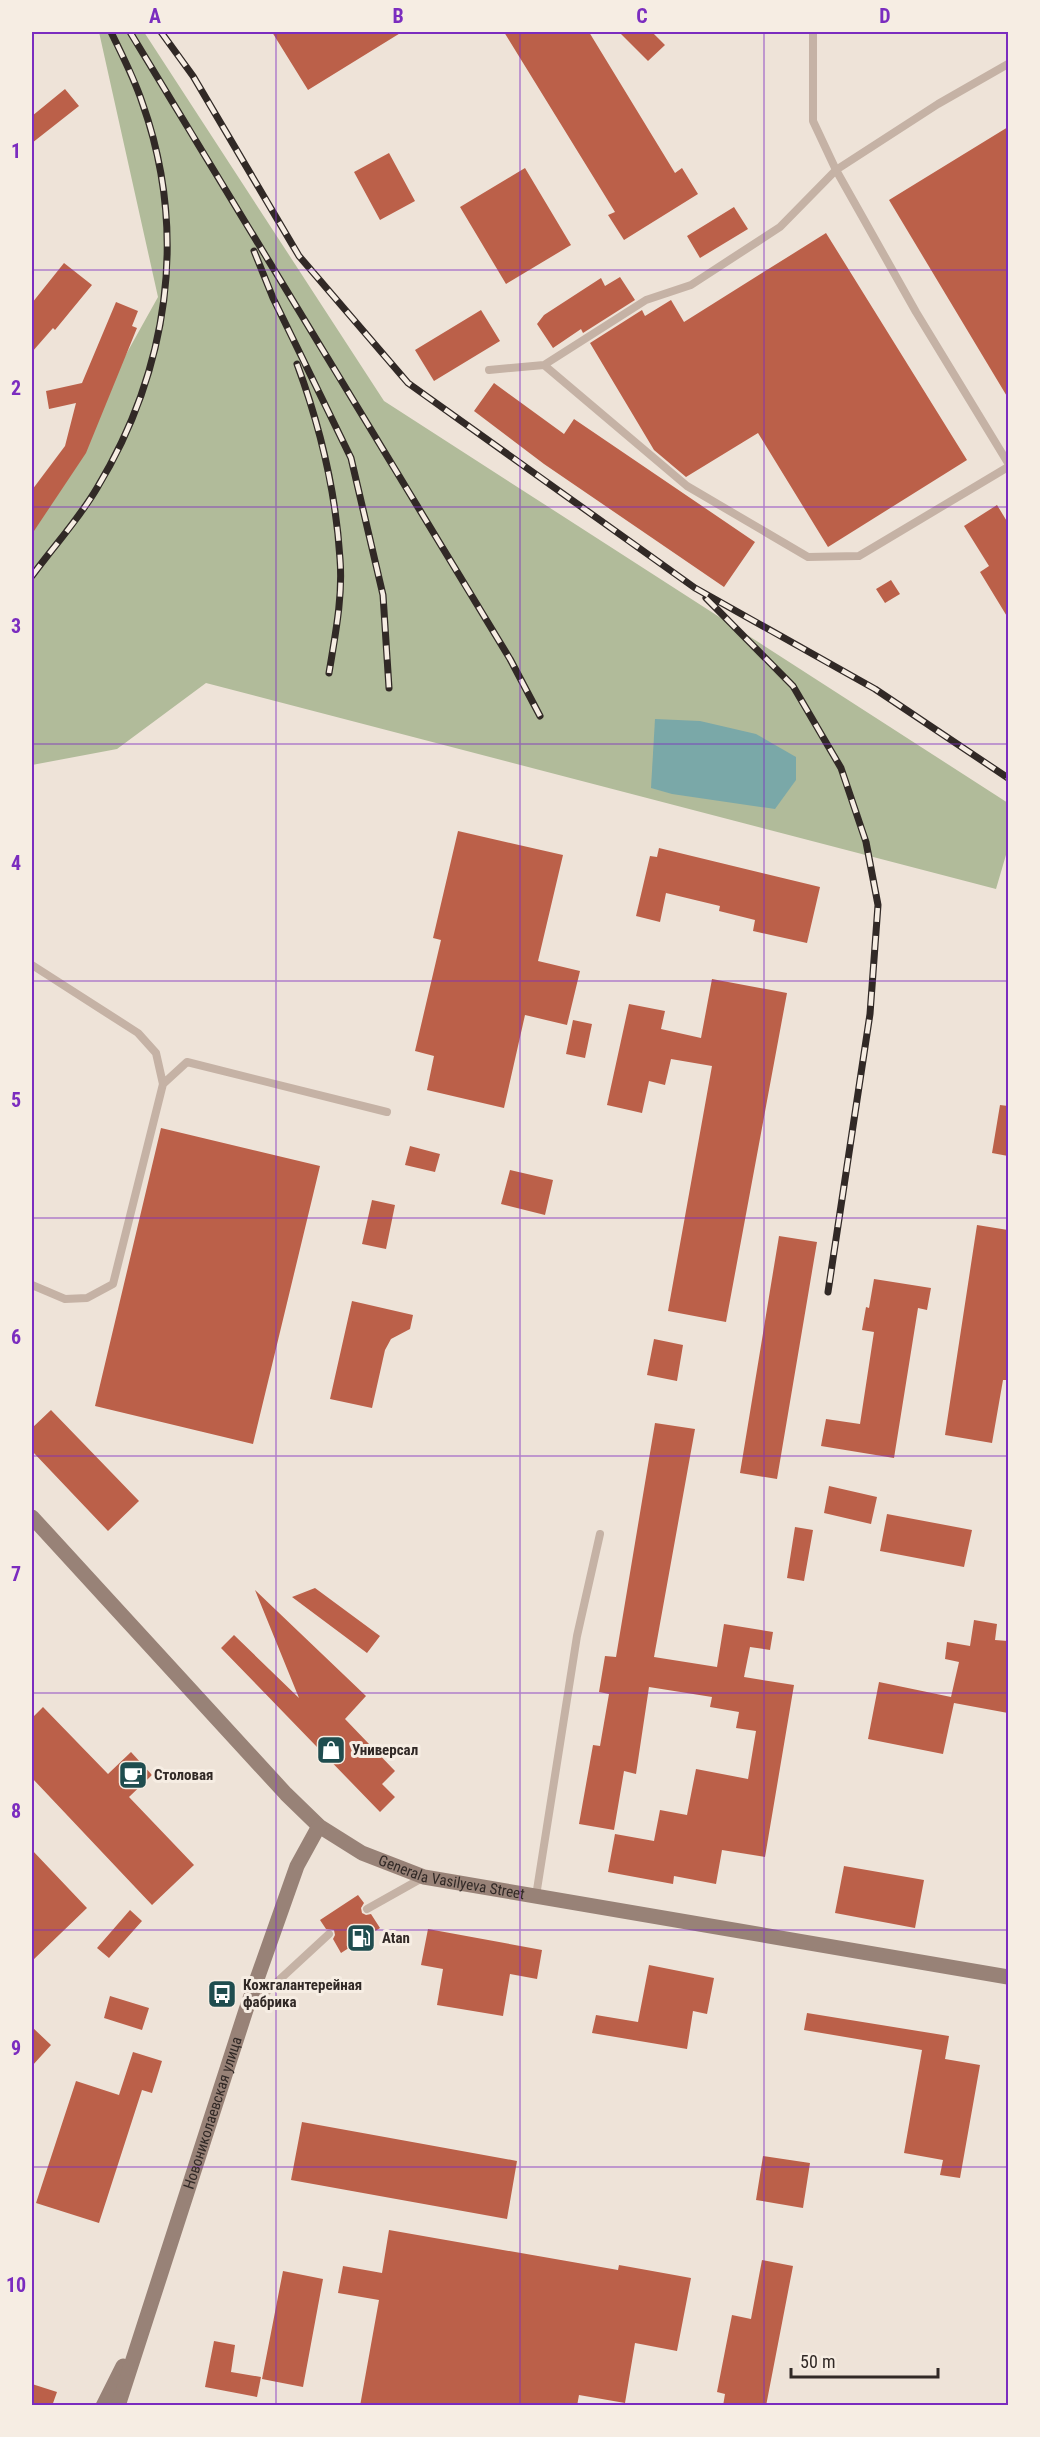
<svg xmlns="http://www.w3.org/2000/svg" width="1040" height="2437" viewBox="0 0 1040 2437" font-family="'Roboto Condensed',sans-serif">
	<rect width="100%" height="100%" fill="#eee3d8"/>
	<!-- green -->
	<path fill="#b1bb9a" d="M99 32H144L384 401 1008 803V848L996 889 206 683 117 749 32 765V523L158 297Z"/>
	<!-- water -->
	<path fill="#7aa8a8" d="M655 719 700 721 756 734 796 757V780L775 809 672 794 651 788Z"/>
	<!-- building -->
	<path fill="#bb6049" d="M272 32H402L308 90Z
		M504 32H589L675 173 682 168 698 194 624 240 608 215 615 212Z
		M619 32H652L665 45 648 61Z
		M65 89 79 106 32 143V116Z
		M1008 127V398L889 200Z
		M389 153 415 201 380 220 354 172Z
		M525 168 571 245 506 284 460 207Z
		M734 207 748 229 700 258 687 236Z
		M826 233 967 460 828 547 758 433 686 477 654 450 590 343 642 310 645 316 671 300 684 322Z
		M64 263 92 285 55 330 53 328 32 352V303Z
		M620 277 635 300 583 333 581 329 553 348 537 324 544 315 601 278 605 286Z
		M116 302 138 311 132 326 137 328 86 453 32 534V490L65 446 76 403 49 409 46 391 82 383Z
		M481 310 500 341 434 381 415 350Z
		M494 383 564 434 574 419 755 542 724 587 544 464 474 411Z
		M997 505 1008 523V618L980 572 989 566 964 526Z
		M891 580 900 594 885 603 876 589Z
		M458 831 563 855 538 961 580 971 567 1025 525 1015 504 1108 427 1090 434 1056 415 1051 441 940 433 938Z
		M659 848 820 887 807 943 753 931 755 920 719 911 720 906 666 893 660 922 636 916 650 856 657 857Z
		M712 979 787 993 726 1322 668 1311 712 1066 671 1059 665 1085 649 1081 642 1113 607 1105 629 1004 665 1011 661 1029 701 1038Z
		M573 1020 592 1024 585 1058 566 1054Z
		M1000 1105 1008 1106V1156L992 1153Z
		M161 1128 320 1166 253 1444 95 1406Z
		M410 1146 440 1154 435 1172 405 1165Z
		M510 1170 553 1180 545 1215 501 1204Z
		M372 1200 395 1205 386 1249 362 1244Z
		M977 1225 1008 1230V1380H1003L992 1443 945 1435Z
		M779 1236 817 1242 777 1479 740 1473Z
		M874 1279 931 1288 927 1310 918 1308 894 1458 821 1446 826 1419 860 1424 874 1332 862 1330 866 1307 869 1308Z
		M352 1301 413 1315 410 1329 391 1339 385 1350 372 1408 330 1399Z
		M654 1339 683 1345 677 1381 647 1375Z
		M51 1410 139 1501 108 1531 32 1451V1428Z
		M655 1423 695 1429 654 1657 717 1667 724 1624 773 1632 770 1650 750 1647 744 1677 794 1685 765 1857 722 1850 716 1884 674 1876 673 1884 608 1872 615 1834 654 1841 660 1810 687 1815 696 1769 748 1779 756 1731 736 1728 739 1712 710 1707 712 1697 649 1687 636 1774 624 1771 614 1830 579 1824 593 1745 600 1746 609 1694 599 1692 605 1656 616 1657Z
		M829 1486 877 1497 871 1524 824 1513Z
		M887 1514 972 1530 964 1567 880 1551Z
		M795 1527 813 1530 804 1581 787 1578Z
		M315 1588 380 1636 367 1653 292 1597Z
		M255 1590 366 1696 345 1719 395 1771 382 1784 395 1797 380 1812 221 1648 234 1635 299 1698Z
		M974 1620 997 1624 995 1640 1008 1641V1713L954 1703 943 1754 868 1739 879 1682 951 1697 959 1662 945 1659 947 1642 970 1646Z
		M43 1707 108 1774 131 1752 152 1775 129 1797 194 1865 152 1905 32 1778V1718Z
		M32 1850 87 1908 32 1961Z
		M844 1866 924 1880 915 1928 835 1913Z
		M358 1895 364 1903 361 1908 362 1913 366 1915 371 1914 380 1928 341 1953 333 1939 335 1935 334 1930 326 1929 320 1920Z
		M130 1910 142 1921 109 1958 97 1948Z
		M428 1929 542 1950 537 1979 510 1974 503 2016 437 2005 443 1969 421 1965Z
		M649 1965 714 1978 707 2014 693 2011 687 2049 592 2033 596 2015 638 2022Z
		M110 1996 149 2008 142 2030 104 2018Z
		M807 2013 949 2036 945 2059 980 2065 960 2178 940 2175 943 2160 904 2153 922 2050 804 2030Z
		M32 2027 51 2045 32 2066Z
		M133 2052 162 2061 152 2093 142 2090 99 2223 36 2203 76 2081 119 2095Z
		M302 2122 517 2161 507 2219 291 2180Z
		M763 2156 810 2163 803 2208 756 2200Z
		M389 2230 618 2270 619 2265 691 2278 677 2351 635 2343 625 2403 579 2395 577 2406H360L379 2300 338 2293 343 2266 382 2273Z
		M762 2260 793 2266 766 2406H723L725 2394 717 2392 732 2315 751 2319Z
		M283 2271 323 2279 303 2387 262 2379Z
		M214 2341 235 2345 231 2372 261 2377 257 2397 205 2387Z
		M32 2384 57 2392 52 2406H32Z"/>
	<g fill="none" stroke-linecap="round" stroke-linejoin="round">
		<!-- service -->
		<path stroke="#c5b2a5" stroke-width="8" d="M813 32V121L836 170 916 312 1008 463
			M544 365 687 486 808 557 859 556 1008 467
			M489 370 544 365 646 300 691 285 780 227 836 170 938 104 1008 64
			M32 965 138 1033 156 1053 163 1084 113 1284 87 1298 65 1299 32 1285
			M163 1084 187 1062 387 1112
			M536 1896 577 1636 600 1534
			M367 1909 424 1877
			M251 2006 329 1934"/>
		<!-- secondary -->
		<g stroke="#988277" stroke-width="15">
			<path id="s1" d="M32 1517 286 1794 319 1826 362 1853 424 1877 1008 1977"/>
			<path d="M103 2406 123 2366"/>
			<path id="s2" d="M118 2406 246 2010 297 1866 319 1826"/>
		</g>
		<!-- rail casing -->
		<g stroke="#312926" stroke-width="7">
			<path id="rail" d="M130 32 510 659 540 716
				M161 32 193 76 299 256 408 383 695 588 875 689 1008 778
				M254 251 273 298 351 458 383 595 389 688
				M297 364C320 426 336 494 340 559 343 597 335 636 329 673
				M32 576C53 547 79 519 97 488 168 370 189 234 142 102 134 78 122 55 111 32
				M706 598 793 686 841 768 866 842 878 905 870 1014 828 1292"/>
		</g>
		<!-- rail -->
		<use href="#rail" stroke="#f6ede3" stroke-width="4.5" stroke-dasharray="14" stroke-linecap="butt"/>
	</g>
	<!-- grid -->
	<path fill="none" stroke="#7b2cbf" stroke-width="1.5" stroke-opacity="0.55" d="M276 32V2406M520 32V2406M764 32V2406M32 270H1008M32 507H1008M32 744H1008M32 981H1008M32 1218H1008M32 1456H1008M32 1693H1008M32 1930H1008M32 2167H1008"/>
	<!-- icons -->
	<defs>
		<g id="shop-square" transform="scale(1.5)"><rect x="-9" y="-9" width="18" height="18" rx="4" fill="#1f4d4f" stroke="#f6ede3"/><path d="M-5-2.5h2.3a2.7 3.5 0 0 1 5.4 0H5L5.5 6h-11ZM-1.5-2.5h3a1.5 2.3 0 0 0-3 0Z" fill="#fff"/></g>
		<g id="cafe-square" transform="scale(1.5)"><rect x="-9" y="-9" width="18" height="18" rx="4" fill="#1f4d4f" stroke="#f6ede3"/><path d="M-5.5-4.5H6V0H3Q3 3.5 0 3.5H-2.5Q-5.5 3.5-5.5 0ZM3-3.2v2h1.7v-2ZM-6 4.5H4V6H-6Z" fill="#fff"/></g>
		<g id="fuel-square" transform="scale(1.5)"><rect x="-9" y="-9" width="18" height="18" rx="4" fill="#1f4d4f" stroke="#f6ede3"/><path d="M-5.5-6h7V0h2V4h1.3V-2.5L3-4.5l.8-.8L6-3V5H2.5V1h-1V6h-7ZM-4.2-4.7v3.2H.2V-4.7Z" fill="#fff"/></g>
		<g id="bus-square" transform="scale(1.5)"><rect x="-9" y="-9" width="18" height="18" rx="4" fill="#1f4d4f" stroke="#f6ede3"/><path d="M-5-6H5V4H4V6H2V4H-2V6H-4V4H-5ZM-3.5-4V0h7V-4ZM-3.5 1.2v1.5H-2V1.2ZM2 1.2v1.5H3.5V1.2Z" fill="#fff"/></g>
	</defs>
	<g fill-rule="evenodd">
		<use href="#shop-square" x="331" y="1750"/>
		<use href="#cafe-square" x="133" y="1775"/>
		<use href="#fuel-square" x="361" y="1938"/>
		<use href="#bus-square" x="222" y="1994"/>
	</g>
	<g text-anchor="middle" stroke-width="6" stroke-linejoin="round" paint-order="stroke">
		<!-- poi labels -->
		<g font-size="15" font-weight="bold" fill="#312926" stroke="#f6ede3" text-anchor="start">
			<text x="352" y="1755">Универсал</text>
			<text x="154" y="1780">Столовая</text>
			<text x="382" y="1943">Atan</text>
			<text x="243" y="1990">Кожгалантерейная<tspan x="243" dy="17">фабрика</tspan></text>
		</g>
		<!-- street labels -->
		<g font-size="15" fill="#312926" stroke="#f6ede3">
			<text dy="5" stroke="none"><textPath href="#s1" startOffset="566">Generala Vasilyeva Street</textPath></text>
			<text dy="5" stroke="none"><textPath href="#s2" startOffset="308">Новониколаевская улица</textPath></text>
		</g>
	</g>
	<!-- border -->
	<rect width="1040" height="2437" fill="none" stroke="#f6ede3" stroke-width="66"/>
	<!-- scale -->
	<path d="M791 2368v9h147v-9" fill="none" stroke="#312926" stroke-width="3"/>
	<text x="800" y="2368" font-size="18" fill="#312926" stroke="#f6ede3" stroke-width="4.5" paint-order="stroke">50 m</text>
	<rect x="33" y="33" width="974" height="2371" fill="none" stroke="#7b2cbf" stroke-width="2"/>
	<g font-size="20" text-anchor="middle" font-weight="bold" fill="#7b2cbf">
		<text x="155" y="23">A</text>
		<text x="398" y="23">B</text>
		<text x="642" y="23">C</text>
		<text x="885" y="23">D</text>
		<text x="16" y="158">1</text>
		<text x="16" y="395">2</text>
		<text x="16" y="633">3</text>
		<text x="16" y="870">4</text>
		<text x="16" y="1107">5</text>
		<text x="16" y="1344">6</text>
		<text x="16" y="1581">7</text>
		<text x="16" y="1818">8</text>
		<text x="16" y="2055">9</text>
		<text x="16" y="2292">10</text>
	</g>
</svg>
